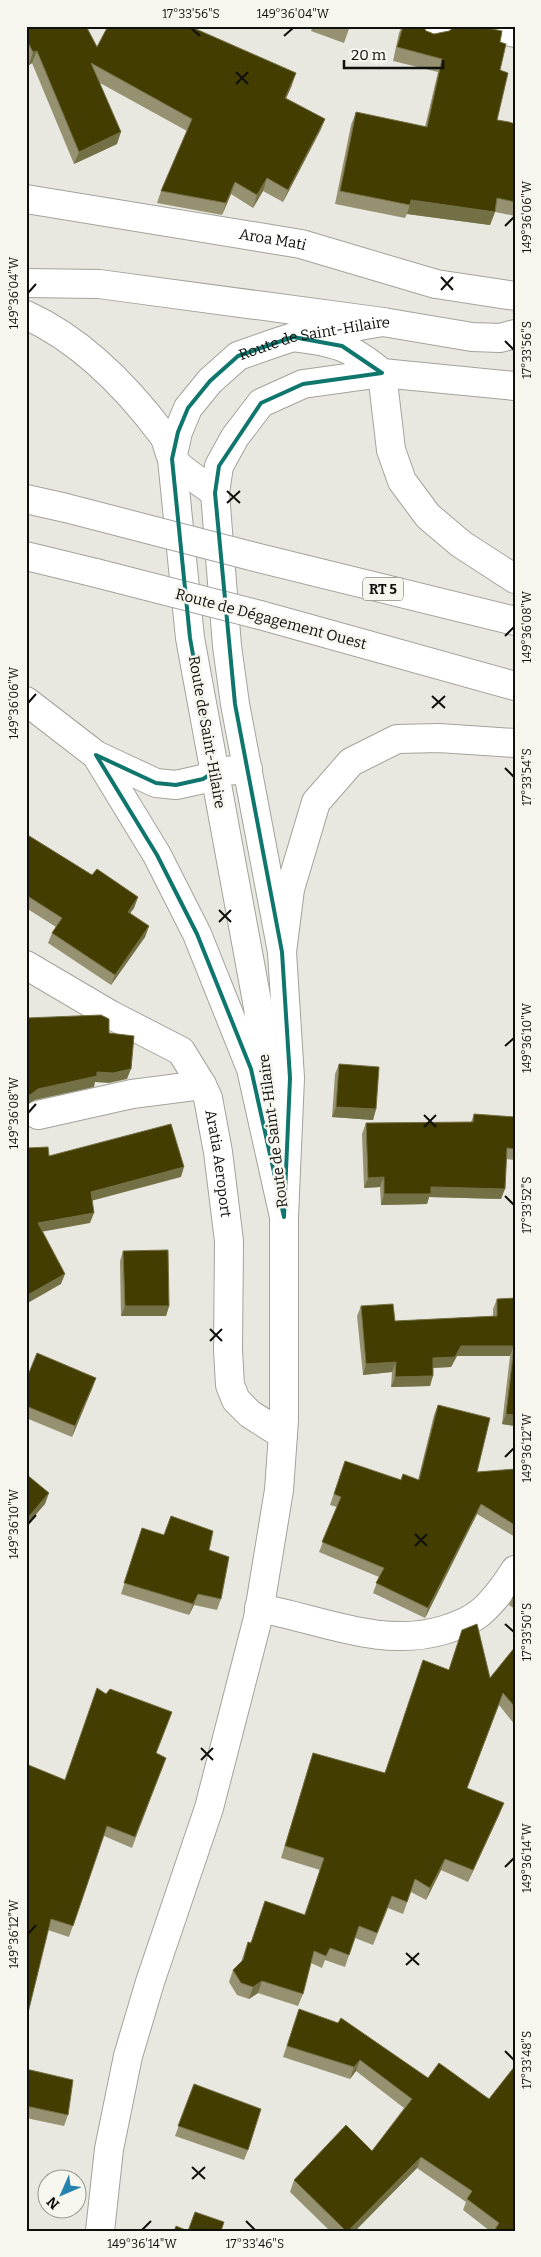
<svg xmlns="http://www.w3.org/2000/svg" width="541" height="2257" viewBox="0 0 541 2257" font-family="Bitter,serif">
	<rect width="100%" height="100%" fill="#e8e8e0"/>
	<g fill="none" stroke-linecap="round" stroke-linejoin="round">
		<!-- minor casing -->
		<g stroke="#a3a39c" stroke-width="30">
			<g id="minor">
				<path d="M488 26 515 33"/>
				<path d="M431 32 444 26"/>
				<path id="s1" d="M26 199 301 244 436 284 515 296"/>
				<path id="s2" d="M26 965 111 1015 181 1051 202 1085 208 1098 218 1152 229 1241 228 1350 230 1385 236 1400 250 1414 283 1435"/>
				<path d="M38 1115 132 1094 202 1085"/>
				<path d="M259 1608C320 1619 381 1649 444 1630 457 1626 471 1621 481 1612 494 1601 506 1584 515 1570"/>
			</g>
		</g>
		<!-- major casing -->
		<g stroke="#a3a39c" stroke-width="30">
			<g id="major">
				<path id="s3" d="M271 1114 258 1007 190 638 172 459 178 432 188 408 210 381 238 356 272 344 293 337 383 322 472 337 500 338 515 334"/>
				<path d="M100 2231 109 2149 128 2056 150 1982 209 1808 258 1618 279 1490 284 1420V1217L290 1078 282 952 235 704 227 646 215 493 219 466 235 437 261 403 303 384 382 373 515 386"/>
			</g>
		</g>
		<!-- highway casing -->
		<g stroke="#a3a39c" stroke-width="30">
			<path id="highway" d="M26 283 99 284 383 322
				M26 315C81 340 127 387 163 435 168 442 168 453 173 460 181 470 204 484 215 493
				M293 337C335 342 350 346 382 373L391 450 402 481 428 516 461 544 515 579
				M26 499 66 508
				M26 556 96 573
				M251 556 515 621
				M260 615 515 686
				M26 701 96 755 157 855 197 934 251 1069 284 1217
				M96 755 156 783 176 785 203 779 214 772 248 769
				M282 952 290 889 316 802 351 762 397 739 439 738 515 743"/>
		</g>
		<!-- minor -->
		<use href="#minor" stroke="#fff" stroke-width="28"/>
		<!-- major -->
		<use href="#major" stroke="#fff" stroke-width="28"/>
		<!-- highway -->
		<use href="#highway" stroke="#fff" stroke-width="28"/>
		<!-- highway-bridge casing -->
		<g stroke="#a3a39c" stroke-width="30" stroke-linecap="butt">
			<path id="highway-bridge" d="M66 508 251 556
				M96 573 260 615"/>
		</g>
		<!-- highway-bridge -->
		<use href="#highway-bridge" stroke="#fff" stroke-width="28"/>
	</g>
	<!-- wall -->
	<path fill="#969271" d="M26 26 97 47 292 85 286 98 325 119 320 131 283 202 263 191 253 208 231 194 222 215 157 203 161 191 187 131 100 83 117 144 74 164 32 63 29 65 26 60Z
		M313 26H350L344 43 311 31Z
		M402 26H423L426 31 434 34 500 42V70L497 120 515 124V216L495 212 490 225 407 214 405 218 335 204 351 125 356 112 425 127 438 72 393 61 399 33Z
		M26 834 92 875 138 897 134 908 130 913 149 926 145 937 111 985 48 943 52 933 56 927 26 908Z
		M339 1064 376 1109 373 1120 332 1117 335 1074Z
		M515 1108V1160L506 1159 501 1199 429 1197 427 1204 381 1205 380 1187 364 1188 362 1134 366 1123 471 1122 474 1114 513 1117Z
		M123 1251 169 1306 166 1316H121L120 1261Z
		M515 1298V1426L502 1424 510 1356H457L451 1367 433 1368 430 1386 391 1387 392 1372 363 1375 357 1316 361 1306 395 1321 493 1316V1309L497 1299Z
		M96 1378 72 1437 26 1418V1380Z
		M438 1405 477 1472 515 1469V1537L477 1514 425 1618 373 1593 379 1577 319 1552 337 1507 330 1505 341 1472 401 1480H418L434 1415Z
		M142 1528 209 1550 221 1599 217 1610 194 1605 189 1615 121 1594Z
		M515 1591V1609L509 1605Z
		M462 1630 490 1678 515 1664V1725L499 1705 467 1788 499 1815 468 1882 441 1870 426 1900 411 1892 403 1914 388 1908 373 1945 355 1938 345 1967 325 1960 322 1968 311 1963 303 1994 298 2006 258 1993 249 1999 237 1995 229 1982 233 1970 241 1962 248 1942H250L304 1915 320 1870 281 1858 309 1765 313 1753 384 1773 449 1669Z
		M157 1753 166 1758 132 1848 104 1836 69 1937 48 1930 26 2021V1764L65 1780Z
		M295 2021 428 2078 515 2231H490L463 2210 466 2202 417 2168 355 2231H330L290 2192 294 2180 372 2151 404 2108 356 2071 350 2079 283 2057Z
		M26 2069 68 2115 64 2126 26 2118Z
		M194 2084 248 2150 244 2160 175 2136Z"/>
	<!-- shaded-wall -->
	<path fill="#747045" d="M37 51 32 63 29 65 33 52Z
		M296 73 292 85 281 110 285 98Z
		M325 119 320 131 283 202 288 190Z
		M121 132 117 144 74 164 79 152Z
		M267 178 263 191 253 208 257 195Z
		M235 182 231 194 222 215 226 203Z
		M411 200 495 212 490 225 407 214Z
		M138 897 134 908 124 922 128 912Z
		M149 926 145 937 111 985 115 975Z
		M131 1069 127 1079 109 1083 95 1082 94 1087 35 1100 26 1105V1095L38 1089 97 1072Z
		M336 1107 376 1109 373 1120 332 1117Z
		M184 1167 181 1177 87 1202 91 1192Z
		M384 1177 380 1187 364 1188 368 1178Z
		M431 1187 505 1189 501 1199 429 1197 427 1204 381 1205 384 1194Z
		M94 1213 90 1223 35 1233 38 1223Z
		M65 1274 61 1284 26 1304V1296Z
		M125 1306H169L166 1316H121Z
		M461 1346H514L510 1356H457L451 1367 429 1368 433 1358Z
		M396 1362 392 1372 363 1375 366 1364Z
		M433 1376 430 1386 391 1387 395 1377Z
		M96 1378 92 1389 72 1437 75 1426Z
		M506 1414 515 1415V1426L502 1424Z
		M49 1493 45 1504 26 1526V1520Z
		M481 1504 477 1514 425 1618 428 1608Z
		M198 1594 194 1605 189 1615 193 1604Z
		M504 1803 499 1815 468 1882 473 1870Z
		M445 1859 441 1870 426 1900 430 1888Z
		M262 1981 258 1993 249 1999 253 1987Z
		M360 2060 356 2071 350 2079 354 2067Z
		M421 2157 417 2168 355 2231H348Z"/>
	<!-- building -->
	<path fill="#433d02" stroke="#747045" d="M26 26H86L97 47 108 26H189L296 73 285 98 325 119 288 190 267 178 257 195 235 182 226 203 161 191 192 119 91 63 121 132 79 152 37 51 33 52 26 39Z
		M341 26H350L349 29Z
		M403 26H423L426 31 434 34 449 31 456 26H486L488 28 502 31 500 42 506 44 500 70 508 73 497 120 509 122 515 124V202L497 198 495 212 411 200 410 205 340 191 356 112 427 127 442 59 397 47Z
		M26 834 92 875 97 869 138 897 128 912 149 926 115 975 52 933 62 918 26 895Z
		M101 1015 109 1019V1033L134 1036 131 1069 113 1073 97 1072V1076L38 1089 30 1095H26V1046H28L26 1037V1018Z
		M339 1064 379 1067 376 1109 336 1107Z
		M474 1114 515 1117V1149L507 1148 505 1189 431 1187V1194H384V1177L368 1178 366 1123 473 1122Z
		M171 1124 184 1167 91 1192 94 1213 38 1223 65 1274 26 1296V1148L48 1147 49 1156Z
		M168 1250 169 1306H125L123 1251Z
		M515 1298V1415L506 1414 514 1346H461L455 1357 433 1358V1376L395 1377 396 1362 366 1364 361 1306 393 1304 395 1321 497 1316V1299Z
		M37 1353 96 1378 75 1426 26 1406V1380Z
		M438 1405 490 1418 477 1472 515 1469V1525L481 1504 428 1608 376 1583 384 1568 322 1542 341 1497 334 1494 345 1461 401 1480 403 1474 419 1480Z
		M26 1474 49 1493 26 1520Z
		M171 1516 213 1531 209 1550 229 1557 221 1599 198 1594 193 1604 124 1583 142 1528 164 1535Z
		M477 1624 490 1678 515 1647V1707L503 1693 467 1788 504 1803 473 1870 445 1859 430 1888 415 1879 407 1902 392 1896 377 1933 359 1926 349 1955 330 1948 326 1956 314 1951 303 1994 262 1981 253 1987 241 1983 233 1970 243 1960 248 1942 251 1943 265 1901 305 1915 324 1858 285 1846 313 1753 385 1773 423 1660 449 1670 462 1630Z
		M97 1688 106 1694 110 1689 172 1712 156 1753 166 1758 135 1837 107 1826 73 1926 51 1919 26 2021V1824L28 1817 26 1816V1764L65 1780Z
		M299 2009 338 2023 341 2018 428 2078 439 2063 489 2099 515 2066V2231H494L499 2223 467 2199 472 2191 421 2157 348 2231H346L294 2180 346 2125 372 2151 412 2099 360 2060 354 2067 287 2046Z
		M26 2069 73 2080 68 2115 26 2106Z
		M194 2084 261 2109 248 2150 178 2126Z
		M195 2212 224 2222 221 2231H174L176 2226 188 2231Z"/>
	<!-- marked area -->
	<path fill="none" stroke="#0f766e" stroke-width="4" stroke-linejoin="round" d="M293 337 342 346 382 373 303 384 261 403 219 466 215 493 235 704 282 952 290 1078 284 1217 251 1069 197 934 157 855 96 755 156 783 176 785 203 779 214 772 190 638 172 459 178 432 188 408 210 381 238 356Z"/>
	<!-- ticks -->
	<path fill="none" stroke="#0f0f0c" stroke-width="2" d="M191 28 200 36M284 36 293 28M236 72 248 84M236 84 248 72M505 226 514 217M441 277 453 290M441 290 453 277M28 293 36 284M505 341 514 350M227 491 240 503M227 503 240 491M505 636 514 627M432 696 445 708M28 703 36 694M432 708 445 696M505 768 514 777M219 910 231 922M219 922 231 910M505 1046 514 1038M28 1113 36 1104M424 1115 436 1127M424 1127 436 1115M505 1196 514 1205M210 1329 222 1341M210 1341 222 1329M505 1457 514 1448M28 1524 36 1515M415 1534 427 1546M415 1546 427 1534M505 1624 514 1632M201 1748 213 1760M201 1760 213 1748M505 1867 514 1858M28 1934 36 1925M406 1953 419 1965M406 1965 419 1953M505 2051 514 2060M192 2167 205 2179M192 2179 205 2167M246 2221 255 2230M142 2230 151 2221"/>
	<g text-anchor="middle" stroke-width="5" stroke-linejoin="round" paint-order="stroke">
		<!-- shield labels -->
		<rect fill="#f6f5ee" stroke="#545450" stroke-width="1" x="363" y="577.5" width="40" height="23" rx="4"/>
		<g font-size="14" font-weight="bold" fill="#0f0f0c">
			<text x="383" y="594">RT 5</text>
		</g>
		<!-- street labels -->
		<g font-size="15" fill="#0f0f0c" stroke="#f6f5ee">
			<text dy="5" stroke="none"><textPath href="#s1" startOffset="250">Aroa Mati</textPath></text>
			<text dy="5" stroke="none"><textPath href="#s3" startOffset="868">Route de Saint-Hilaire</textPath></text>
			<text transform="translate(271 619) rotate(15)" y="5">Route de Dégagement Ouest</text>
			<text transform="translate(207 732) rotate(80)" y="5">Route de Saint-Hilaire</text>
			<text transform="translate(273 1131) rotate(-97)" y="5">Route de Saint-Hilaire</text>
			<text dy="5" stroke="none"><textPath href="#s2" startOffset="298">Aratia Aeroport</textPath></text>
		</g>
	</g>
	<!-- border -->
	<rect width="541" height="2257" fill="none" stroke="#f6f5ee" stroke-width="55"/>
	<!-- north arrow -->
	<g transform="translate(62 2194) rotate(225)"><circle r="24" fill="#f6f5ee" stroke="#9a9994"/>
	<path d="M0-4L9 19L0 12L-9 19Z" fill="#2583af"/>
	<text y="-8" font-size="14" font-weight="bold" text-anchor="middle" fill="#0f0f0c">N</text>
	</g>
	<!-- scale -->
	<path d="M344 60v8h99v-8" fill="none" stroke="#0f0f0c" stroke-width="2.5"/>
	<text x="351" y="60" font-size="15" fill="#0f0f0c" stroke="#f6f5ee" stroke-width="4" paint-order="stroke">20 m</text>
	<rect x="28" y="28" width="486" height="2202" fill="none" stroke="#0f0f0c" stroke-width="2"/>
	<g font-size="12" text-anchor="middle" fill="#0f0f0c">
		<text x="191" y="18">17°33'56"S</text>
		<text x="293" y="18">149°36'04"W</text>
		<text transform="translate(527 217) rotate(-90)" y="4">149°36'06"W</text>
		<text transform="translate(14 293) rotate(-90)" y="4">149°36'04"W</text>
		<text transform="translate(527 350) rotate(-90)" y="4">17°33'56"S</text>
		<text transform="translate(527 627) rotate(-90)" y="4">149°36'08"W</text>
		<text transform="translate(14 703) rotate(-90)" y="4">149°36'06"W</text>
		<text transform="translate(527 777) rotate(-90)" y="4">17°33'54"S</text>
		<text transform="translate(527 1038) rotate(-90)" y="4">149°36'10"W</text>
		<text transform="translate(14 1113) rotate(-90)" y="4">149°36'08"W</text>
		<text transform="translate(527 1205) rotate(-90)" y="4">17°33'52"S</text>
		<text transform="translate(527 1448) rotate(-90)" y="4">149°36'12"W</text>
		<text transform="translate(14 1524) rotate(-90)" y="4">149°36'10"W</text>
		<text transform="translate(527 1632) rotate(-90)" y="4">17°33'50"S</text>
		<text transform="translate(527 1858) rotate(-90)" y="4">149°36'14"W</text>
		<text transform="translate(14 1934) rotate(-90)" y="4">149°36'12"W</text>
		<text transform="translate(527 2060) rotate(-90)" y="4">17°33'48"S</text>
		<text x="142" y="2248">149°36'14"W</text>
		<text x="255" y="2248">17°33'46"S</text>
	</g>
</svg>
